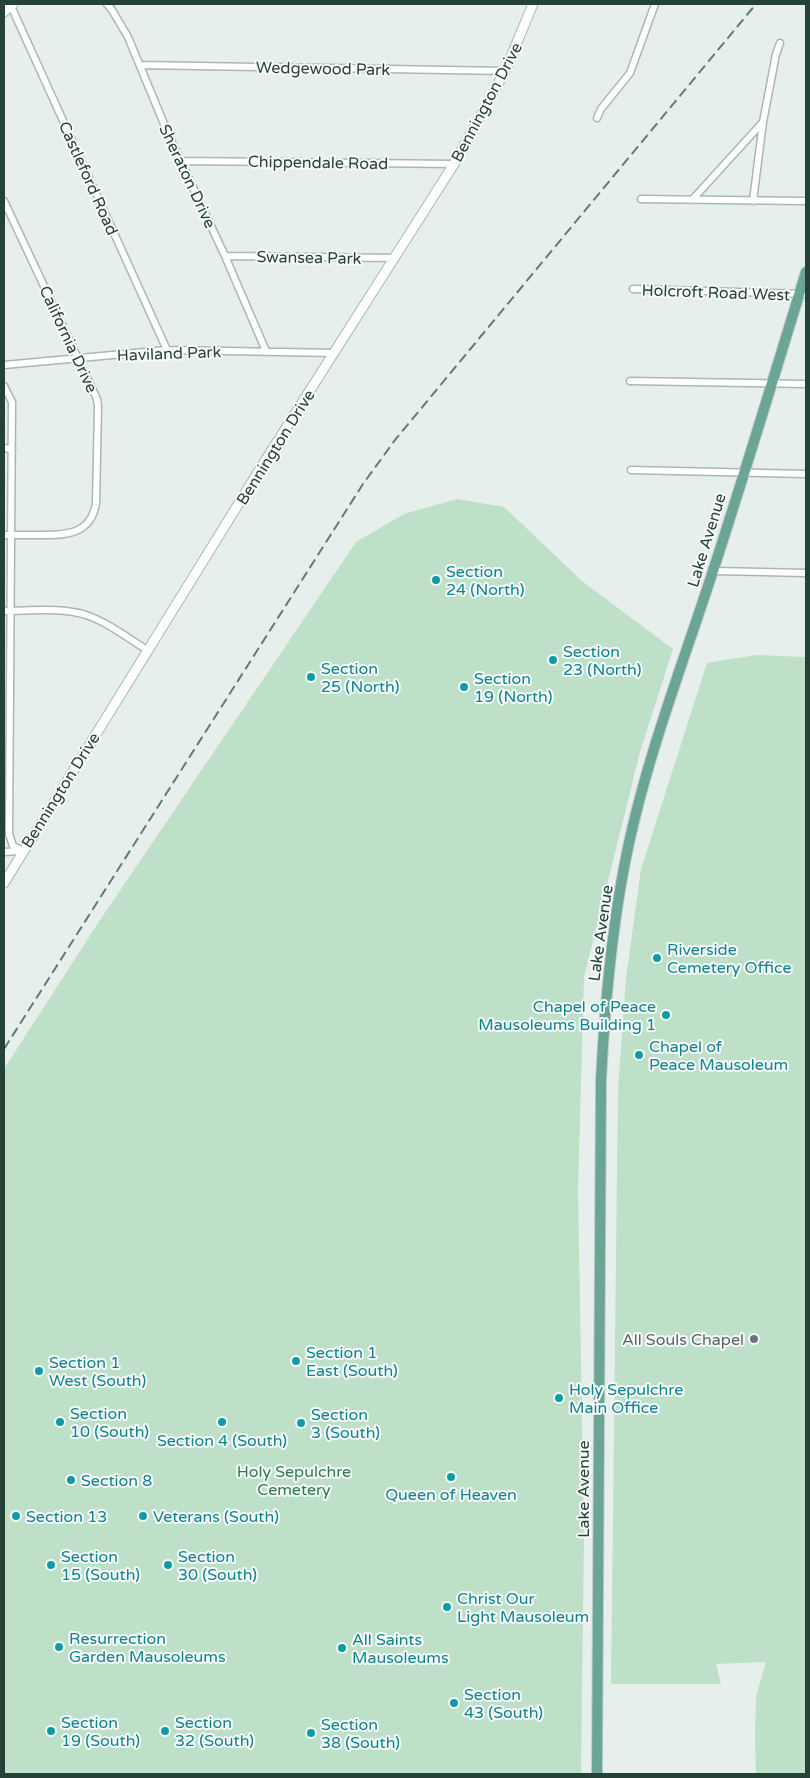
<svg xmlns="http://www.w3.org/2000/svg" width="810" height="1778" viewBox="0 0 810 1778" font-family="'Varela Round',sans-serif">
	<rect width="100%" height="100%" fill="#e6efeb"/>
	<!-- green -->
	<path fill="#bfe0c8" d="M457 499 504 507 582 581 673 649 640 752 584 977 578 1190 584 1535 581 1774H4V1069L98 923 356 542 404 514Z
		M756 655 806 657V1774H756L755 1737 756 1696 766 1662 716 1664 721 1684H611L618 1089 626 978 641 869 707 663Z"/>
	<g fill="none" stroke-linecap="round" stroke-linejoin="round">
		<!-- street casing -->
		<g stroke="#a8b8b2" stroke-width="9">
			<path id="street" d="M107 4 112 10 128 37 169 136 225 256 266 351
				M11 6 167 350
				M140 65 505 71
				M597 118 601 109 630 73 655 4
				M181 161 454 164
				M641 199 806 201
				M692 200 763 122
				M4 201 97 399 98 406 96 504C90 535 66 535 40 535 28 535 16 535 4 535
				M753 201 763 122 776 54 780 43
				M225 256 394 258
				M633 289 806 294
				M4 365 167 350 334 353
				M630 381 806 384
				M4 386 12 402 9 834 13 846 23 851
				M4 448 12 449
				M631 470 806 474
				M713 571 806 573
				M4 611C30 611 61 607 86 615 107 622 128 638 147 650
				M4 852 19 851"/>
		</g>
		<!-- secondary casing -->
		<g stroke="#a4bbb3" stroke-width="11">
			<path id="secondary" d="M4 12 13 4
				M4 883 265 461 454 164 505 71 533 4"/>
		</g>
		<!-- primary casing -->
		<g stroke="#c2cac8" stroke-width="12">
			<path id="primary" d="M597 1774 601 1080C605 1000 612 921 629 843 649 751 683 663 712 574 745 473 775 373 806 272"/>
		</g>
		<!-- street -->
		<use href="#street" stroke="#fff" stroke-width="6"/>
		<!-- secondary -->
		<use href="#secondary" stroke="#fff" stroke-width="9"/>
		<!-- primary -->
		<use href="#primary" stroke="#6aa596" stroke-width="10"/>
		<!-- rail -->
		<path stroke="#5f7d75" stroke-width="2" stroke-dasharray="10 5" stroke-linecap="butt" d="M4 1049 363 484 395 440 756 4"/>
	</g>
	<!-- markers -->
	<g fill="#0f9aa8" stroke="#f7fbf9" stroke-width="2">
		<circle cx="436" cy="580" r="5"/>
		<circle cx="553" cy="660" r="5"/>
		<circle cx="311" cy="677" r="5"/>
		<circle cx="464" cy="687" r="5"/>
		<circle cx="657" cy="958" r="5"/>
		<circle cx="666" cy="1015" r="5"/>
		<circle cx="639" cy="1055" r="5"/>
		<circle cx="296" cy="1361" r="5"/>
		<circle cx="39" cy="1371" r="5"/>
		<circle cx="559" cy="1398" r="5"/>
		<circle cx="60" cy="1422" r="5"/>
		<circle cx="222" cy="1422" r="5"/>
		<circle cx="301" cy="1423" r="5"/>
		<circle cx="451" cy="1477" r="5"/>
		<circle cx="71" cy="1480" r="5"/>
		<circle cx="16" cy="1516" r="5"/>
		<circle cx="143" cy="1516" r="5"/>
		<circle cx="51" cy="1565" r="5"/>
		<circle cx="168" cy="1565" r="5"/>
		<circle cx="447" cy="1607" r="5"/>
		<circle cx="59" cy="1647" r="5"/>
		<circle cx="342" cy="1648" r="5"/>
		<circle cx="454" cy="1703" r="5"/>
		<circle cx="51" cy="1731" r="5"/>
		<circle cx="165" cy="1731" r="5"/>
		<circle cx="311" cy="1733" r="5"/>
	</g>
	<circle fill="#6b7280" stroke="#f7fbf9" stroke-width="2" cx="754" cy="1339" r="5"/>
	<g text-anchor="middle" stroke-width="4" stroke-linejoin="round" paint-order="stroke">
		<!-- street labels -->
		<g font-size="16" fill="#24423a" stroke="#f7fbf9">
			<text transform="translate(323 68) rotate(1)" y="6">Wedgewood Park</text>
			<text transform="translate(486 102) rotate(-62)" y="6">Bennington Drive</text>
			<text transform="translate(318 162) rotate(1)" y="6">Chippendale Road</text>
			<text transform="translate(188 176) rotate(65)" y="6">Sheraton Drive</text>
			<text transform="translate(89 178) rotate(66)" y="6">Castleford Road</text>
			<text transform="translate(309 257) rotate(1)" y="6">Swansea Park</text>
			<text transform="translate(716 292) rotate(2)" y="6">Holcroft Road West</text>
			<text transform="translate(69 339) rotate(65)" y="6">California Drive</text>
			<text transform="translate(169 353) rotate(-2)" y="6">Haviland Park</text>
			<text transform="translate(275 447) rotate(-58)" y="6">Bennington Drive</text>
			<text transform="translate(706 540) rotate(-73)" y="6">Lake Avenue</text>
			<text transform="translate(60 790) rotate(-58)" y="6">Bennington Drive</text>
			<text transform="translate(600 933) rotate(-82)" y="6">Lake Avenue</text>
			<text transform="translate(583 1489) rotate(-90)" y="6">Lake Avenue</text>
		</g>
		<!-- culture labels -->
		<g font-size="16" fill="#0d838f" stroke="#f7fbf9" text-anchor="start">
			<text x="446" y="577">Section<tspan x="446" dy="18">24 (North)</tspan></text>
			<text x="563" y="657">Section<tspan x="563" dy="18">23 (North)</tspan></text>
			<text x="321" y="674">Section<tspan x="321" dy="18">25 (North)</tspan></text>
			<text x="474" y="684">Section<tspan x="474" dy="18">19 (North)</tspan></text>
			<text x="667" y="955">Riverside<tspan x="667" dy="18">Cemetery Office</tspan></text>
			<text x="656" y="1012" text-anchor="end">Chapel of Peace<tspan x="656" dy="18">Mausoleums Building 1</tspan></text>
			<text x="649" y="1052">Chapel of<tspan x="649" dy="18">Peace Mausoleum</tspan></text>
			<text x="306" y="1358">Section 1<tspan x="306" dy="18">East (South)</tspan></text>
			<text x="49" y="1368">Section 1<tspan x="49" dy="18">West (South)</tspan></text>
			<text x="569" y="1395">Holy Sepulchre<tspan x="569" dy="18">Main Office</tspan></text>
			<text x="70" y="1419">Section<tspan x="70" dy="18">10 (South)</tspan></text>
			<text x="311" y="1420">Section<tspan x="311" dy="18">3 (South)</tspan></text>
			<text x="222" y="1446" text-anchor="middle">Section 4 (South)</text>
			<text x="81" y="1486">Section 8</text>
			<text x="451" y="1500" text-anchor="middle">Queen of Heaven</text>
			<text x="26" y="1522">Section 13</text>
			<text x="153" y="1522">Veterans (South)</text>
			<text x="61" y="1562">Section<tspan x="61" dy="18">15 (South)</tspan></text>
			<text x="178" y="1562">Section<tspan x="178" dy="18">30 (South)</tspan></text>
			<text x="457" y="1604">Christ Our<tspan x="457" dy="18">Light Mausoleum</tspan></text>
			<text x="69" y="1644">Resurrection<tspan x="69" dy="18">Garden Mausoleums</tspan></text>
			<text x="352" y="1645">All Saints<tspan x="352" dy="18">Mausoleums</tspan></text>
			<text x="464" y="1700">Section<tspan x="464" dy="18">43 (South)</tspan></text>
			<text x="61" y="1728">Section<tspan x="61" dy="18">19 (South)</tspan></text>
			<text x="175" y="1728">Section<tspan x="175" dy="18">32 (South)</tspan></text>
			<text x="321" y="1730">Section<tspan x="321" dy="18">38 (South)</tspan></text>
		</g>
		<!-- worship labels -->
		<g font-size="16" fill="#5b616d" stroke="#f7fbf9" text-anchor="end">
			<text x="744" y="1345">All Souls Chapel</text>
		</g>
		<!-- park labels -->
		<g font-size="16" fill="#2d7a4b" stroke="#f7fbf9">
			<text x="294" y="1477">Holy Sepulchre<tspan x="294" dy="18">Cemetery</tspan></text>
		</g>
	</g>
	<!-- border -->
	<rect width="810" height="1778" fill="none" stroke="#24423a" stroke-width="10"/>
</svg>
